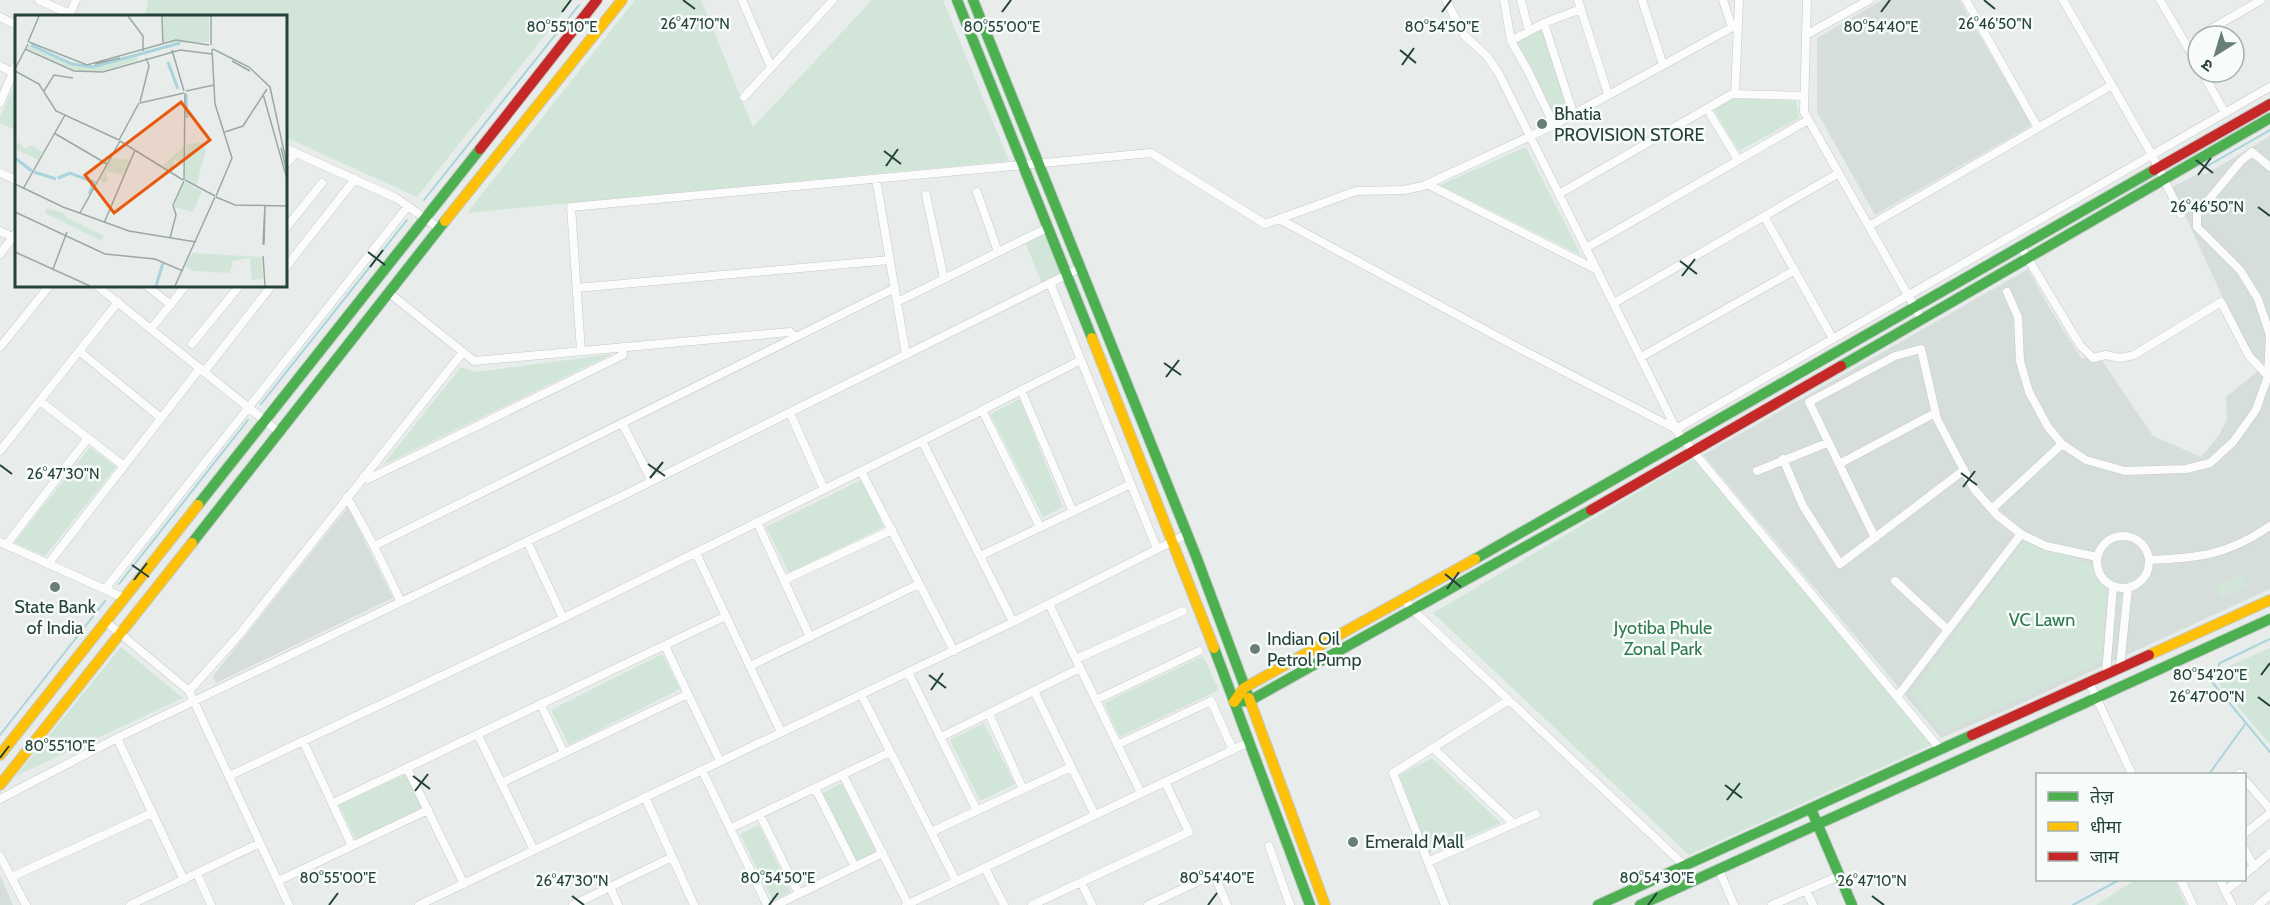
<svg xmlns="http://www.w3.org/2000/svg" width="2270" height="905" viewBox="0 0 2270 905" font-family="Cabin,'Noto Sans Devanagari',sans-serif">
	<rect width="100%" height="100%" fill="#e8edeb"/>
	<!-- built -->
	<path fill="#d6dedb" d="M1882 0H1959L2032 125 1875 215 1817 112V38Z
		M2270 136V589L2009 709 1941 738 1703 455 2028 269 2049 307 2081 358 2101 359 2153 436 2201 457 2217 438 2227 420 2226 397 2257 372 2172 187 2200 173 2206 174Z
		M348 507 393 598 216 683 213 676Z
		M0 875 13 905H0Z"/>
	<!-- green -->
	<path fill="#d1e6d8" d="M148 0H573L417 197 285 137V16H145Z
		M635 0H701L753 127 872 0H943L1009 161 467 213Z
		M1544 23 1573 113 1555 120 1514 39Z
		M16 82V130L0 123V117Z
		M1732 98 1796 101 1799 118 1739 151 1714 110Z
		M1526 147 1581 255 1440 185Z
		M1046 231 1063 274 1042 284 1025 242Z
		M612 354 383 465 461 367 476 372Z
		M1020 399 1063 507 1043 517 990 414Z
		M90 447 116 467 45 556 14 543Z
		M1694 459 1931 745 1689 855 1433 613Z
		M861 480 884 527 789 573 766 527Z
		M2023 542 2091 564 2098 581 2107 590 2101 662 1942 733 1911 694Z
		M2242 574 2248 586 2221 598 2216 586Z
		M121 647 183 698 16 776Z
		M2270 648V744L2220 686 2221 675 2231 665Z
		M662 654 680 689 569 745 551 710Z
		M1203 656 1219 690 1120 737 1104 703Z
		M984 723 1015 784 980 801 950 740Z
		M1432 758 1501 823 1429 853 1399 775Z
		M406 774 423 809 356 840 339 805Z
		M842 783 876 852 856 862 822 793Z
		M759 825 791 892 773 901 740 834Z
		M2135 880H2175L2186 905H2096Z"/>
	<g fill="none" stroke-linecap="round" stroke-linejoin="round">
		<!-- stream -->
		<path stroke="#a9d4db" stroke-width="2" d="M2202 169 2270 130
			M424 200 579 5
			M261 404 407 220
			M119 584 248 420
			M2270 639 2220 663 2212 682 2270 752
			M0 735 105 601
			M2209 774 2246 723
			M2073 905 2119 880"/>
		<!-- street casing -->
		<g stroke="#c5cac8" stroke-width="9">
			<path id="street" d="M39 0 70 14
				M742 0 771 67
				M1446 0 1464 35 1487 56 1499 74 1678 433 1941 750
				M1504 0 1511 41 1528 71 1554 125
				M1521 0 1529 31
				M1578 0 1608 94
				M1642 0 1663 65
				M1723 0 1732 27
				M1807 0 1804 112 1922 320
				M1966 0 2038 128
				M2063 0 2152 155 2181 214
				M2160 0 2198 65
				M69 16 76 0
				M0 17 16 25
				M1806 35 1869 0
				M2199 36 2261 0
				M1511 41 1544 23
				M0 66 16 74
				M2202 72 2225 113
				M1735 94 1739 0
				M744 97 833 0
				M0 103 16 65
				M1707 109 1738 160
				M1573 113 1544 23 1581 9
				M285 148 396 198 439 228
				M285 165 296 153
				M0 173 16 180
				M876 179 906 355
				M1427 184 1597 270
				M977 192 998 252
				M1559 194 1732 94 1804 96
				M926 195 944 279
				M1764 216 1833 339
				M1279 219 1513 345 1676 429 2270 87
				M1869 226 2112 85
				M285 229 322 183
				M0 231 15 238
				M2021 247 2080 345 2093 358 2106 355 2120 358 2134 355 2221 302 2249 356 2268 376
				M1586 248 1808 120
				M0 254 16 233
				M285 268 355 179
				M1050 283 1157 549
				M96 285 279 432
				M146 285 171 305
				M577 288 890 260
				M388 292 474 361 790 332 795 337
				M2007 292 2018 317 2020 361 2029 392 2048 427 2062 444 2086 460 2125 471 2186 469 2210 463 2233 442 2256 410 2268 376 2270 335 2258 299 2240 270 2197 227V214L2241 161 2252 152 2270 167
				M897 302 1047 228
				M1614 303 1839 173
				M151 329 186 285
				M192 344 240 285
				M0 347 50 285
				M79 351 161 418
				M581 351 571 207 1151 153 1265 224 1356 191 1404 190 1423 186 1554 125 1738 24
				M1641 357 1795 270
				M204 372 272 285
				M1021 390 1073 512
				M40 401 124 466
				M982 410 1040 527
				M790 413 824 489
				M622 423 652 481
				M922 441 1013 622
				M0 451 118 302
				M1783 459 1803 506 1840 564 1964 470
				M1839 464 1935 413
				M861 471 954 651
				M1757 471 1827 443
				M364 476 368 479 623 355 622 347
				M347 497 374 546 401 602
				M1992 509 2062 444
				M757 522 810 637
				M2097 562a26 26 0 1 1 52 0a26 26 0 1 1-52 0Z
				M1875 538 1809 402 1895 356 1921 349 1937 419 1974 489 1997 515 2021 534 2046 546 2097 557
				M527 541 563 618
				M0 542 124 598
				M6 545 88 438
				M374 546 895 288
				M696 553 781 732
				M980 556 1131 484
				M2149 560C2199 558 2228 555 2270 526
				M48 564 200 368
				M784 580 892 530
				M1895 581 1948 630
				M105 589 408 206
				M1404 599 1413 610 1685 866
				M1049 604 1141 793
				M105 621 189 691 289 905
				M665 646 720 761
				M1076 659 1183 611
				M750 666 919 584
				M2120 667 2128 588
				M908 672 977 811
				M2106 674 2113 587
				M2089 682 2132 774
				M189 691 239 635 463 352
				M1034 691 1095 815
				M861 694 956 881
				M1897 697 2021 534
				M1096 700 1199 651
				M541 705 564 753
				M989 714 1023 789
				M478 735 534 850
				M941 737 1080 668
				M117 738 184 880
				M303 741 352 846
				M1117 745 1211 701 1233 750
				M1433 748 1514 824
				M407 768 464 884
				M702 770 767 905
				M2238 774 2240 773 2241 774
				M843 775 908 904
				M229 776 541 629 922 441 1081 360
				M2244 779 2270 809
				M501 783 688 694
				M815 788 855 867
				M645 797 694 905
				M0 799 117 738 628 493 1080 268
				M333 803 726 616
				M760 815 799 894
				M731 828 890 752
				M931 832 1071 767
				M2244 834 2270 813
				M1269 846 1290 905
				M2244 848 2254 867
				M0 856 26 905
				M1428 862 1536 814
				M985 868 1004 905
				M1719 870 1734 905
				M197 874 211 905
				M2244 875 2270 853
				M11 877 152 813
				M2181 880 2193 905
				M2220 880 2232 905
				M278 881 428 810
				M1081 882 1092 905
				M610 887 618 905
				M1806 890 1813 905
				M2225 891 2239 880
				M130 905 260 843
				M419 905 1009 624 1187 534
				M573 905 672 857
				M776 905 883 853
				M906 905 1249 742
				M1032 905 1189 832 1165 782
				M1148 905 1214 874 1227 905
				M1445 905 1393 773 1509 700
				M1772 905 1839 876
				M2258 905 2270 895"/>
		</g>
		<!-- fast casing -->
		<g stroke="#c3cbc8" stroke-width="12">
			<path id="fast" d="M957 0 1092 338
				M973 0 1196 556 1249 698
				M1841 366 2270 118
				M198 505 480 149
				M192 543 445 221
				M1475 559 2154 170
				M1214 648 1310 905
				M1234 702 1249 701 1591 510
				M1811 809 1852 905
				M1598 905 1972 735
				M1640 905 2270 619"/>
		</g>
		<!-- slow casing -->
		<g stroke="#c3cbc8" stroke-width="12">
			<path id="slow" d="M445 221 622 0
				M1092 338 1214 648
				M2149 655 2270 600
				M1249 698 1325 905
				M1234 702 1244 688 1475 559
				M0 755 198 505
				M0 785 192 543"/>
		</g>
		<!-- jam casing -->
		<g stroke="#c3cbc8" stroke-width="12">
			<path id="jam" d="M480 149 597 0
				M2154 170 2270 104
				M1591 510 1841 366
				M1972 735 2149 655"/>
		</g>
		<!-- street -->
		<use href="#street" stroke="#fcfcfc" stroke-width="8"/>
		<!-- fast -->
		<use href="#fast" stroke="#4caf50" stroke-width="10"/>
		<!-- slow -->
		<use href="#slow" stroke="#ffc107" stroke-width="10"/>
		<!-- jam -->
		<use href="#jam" stroke="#c62828" stroke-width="10"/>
	</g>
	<!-- ticks -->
	<path fill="none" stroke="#24423a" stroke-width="2" d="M683 0 695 9M1984 0 1995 9M562 12 571 0M1002 12 1011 0M1442 12 1451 0M1881 12 1890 0M1400 50 1416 63M1402 65 1414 48M884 151 901 164M2196 160 2213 173M886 166 898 149M2198 175 2211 158M2258 207 2270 216M368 252 385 265M1680 261 1697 274M370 267 383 250M1682 276 1695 259M1164 363 1181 375M1166 377 1179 360M648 464 665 476M0 465 12 474M1961 473 1977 485M650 478 663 462M1963 487 1975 471M132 565 149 577M1445 574 1461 587M134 580 147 563M1447 589 1459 572M929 675 946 688M2261 675 2270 663M931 690 943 673M2258 697 2270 706M0 758 9 746M413 776 430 789M1725 785 1742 798M415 791 428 774M1727 800 1740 783M572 896 584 905M1872 896 1884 905M329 905 338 893M769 905 778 893M1208 905 1217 893M1648 905 1657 893"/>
	<!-- markers -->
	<g fill="#697e78" stroke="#f7fbf9" stroke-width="2">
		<circle cx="1542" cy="124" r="6"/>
		<circle cx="55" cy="587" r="6"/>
		<circle cx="1255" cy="649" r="6"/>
		<circle cx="1353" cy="842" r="6"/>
	</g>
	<g text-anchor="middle" stroke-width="5" stroke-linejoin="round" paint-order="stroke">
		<!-- poi labels -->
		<g font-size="18" fill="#24423a" stroke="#f7fbf9" text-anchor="start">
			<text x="1554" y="120">Bhatia<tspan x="1554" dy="21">PROVISION STORE</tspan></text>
			<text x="55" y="613" text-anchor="middle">State Bank<tspan x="55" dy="21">of India</tspan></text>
			<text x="1267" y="645">Indian Oil<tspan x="1267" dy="21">Petrol Pump</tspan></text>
			<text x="1365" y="848">Emerald Mall</text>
		</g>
		<!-- park labels -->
		<g font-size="18" fill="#2d7a4b" stroke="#f7fbf9">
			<text x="2042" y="626">VC Lawn</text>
			<text x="1663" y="634">Jyotiba Phule<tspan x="1663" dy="21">Zonal Park</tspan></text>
		</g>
	</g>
	<!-- overview -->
	<g transform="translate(15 15)">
		<rect width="272" height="272" fill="#e8edeb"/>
		<path d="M148 1H194V27L149 28ZM14 30 68 52 89 51 122 40 123 45 88 56H61L12 33ZM4 127 10 134 17 130 28 137 24 145 0 134ZM187 127 191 135 181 171 170 164 171 130ZM169 131 168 149 159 144 158 157 147 151ZM96 143 115 145 108 160 91 156 92 167 88 168 85 165ZM169 167 187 176 178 197 159 192ZM32 193 50 198 49 201 89 221 86 226 30 198ZM177 238 246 242 248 263 237 265 235 243 218 246 215 258 179 256 170 252Z" fill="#d1e6d8"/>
		<path fill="none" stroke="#a9d4db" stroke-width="3" d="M16 30 57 49 78 52 165 28M153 47 163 74M171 79 172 103M0 143 17 156M19 157 41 164M43 163 55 158 79 167 74 179M141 271 148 248"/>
		<path fill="none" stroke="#9aa9a4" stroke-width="1.5" d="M113 1 128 21V36M147 1 148 29M196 1V30M13 27 24 1M14 27 72 50 161 25 194 30M10 34 59 56M197 34 200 89 217 143 201 181M198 34 234 52 255 72 272 150M157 35 169 76M217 46 235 56M80 49 105 43M0 54 13 29M0 56 24 69 41 96 104 125M59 56 88 57 165 35 197 39M29 76 39 60 58 63M171 76 199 70M248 79 272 164M125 87 134 51 131 43M125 88 169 78M210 117 228 111 252 74M39 118 92 149M104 125 124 88M105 126 168 165M266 133 272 157M169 165 170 78M170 165 200 181M0 169 48 192 114 216 181 227M8 174 50 100M201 182 220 190 272 191M250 190V191L249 229H248ZM0 197 90 239 140 244 168 256M65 198 105 126M89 208 120 135M155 223 161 200 158 190 169 166M0 237 75 271M248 241 250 271M38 254 52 217M160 271 200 182"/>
		<path fill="#e8590c" fill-opacity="0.15" stroke="#e8590c" stroke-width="3" d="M166 87 195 125 99 198 70 160Z"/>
		<rect width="272" height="272" fill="none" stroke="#24423a" stroke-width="3"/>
	</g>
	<g font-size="15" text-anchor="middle" fill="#24423a" stroke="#f7fbf9" stroke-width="5" stroke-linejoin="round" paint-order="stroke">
		<text x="695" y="29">26°47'10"N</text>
		<text x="1995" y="29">26°46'50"N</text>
		<text x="562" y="32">80°55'10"E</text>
		<text x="1002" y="32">80°55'00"E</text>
		<text x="1442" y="32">80°54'50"E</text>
		<text x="1881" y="32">80°54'40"E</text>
		<text x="2207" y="212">26°46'50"N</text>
		<text x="63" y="479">26°47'30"N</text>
		<text x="2210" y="680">80°54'20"E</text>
		<text x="2207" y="702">26°47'00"N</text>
		<text x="60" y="751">80°55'10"E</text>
		<text x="338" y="883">80°55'00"E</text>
		<text x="778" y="883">80°54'50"E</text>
		<text x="1217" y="883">80°54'40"E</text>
		<text x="1657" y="883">80°54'30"E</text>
		<text x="572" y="886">26°47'30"N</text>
		<text x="1872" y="886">26°47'10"N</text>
	</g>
	<!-- legend -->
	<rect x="2036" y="773" width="210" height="108" fill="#f7fbf9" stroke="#a3b1ad" stroke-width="1.5"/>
	<rect x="2048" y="792" width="30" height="9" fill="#4caf50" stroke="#a3b1ad" stroke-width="1.5"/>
	<text x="2090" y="803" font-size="18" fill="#24423a">तेज़</text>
	<rect x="2048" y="822" width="30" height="9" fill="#ffc107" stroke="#a3b1ad" stroke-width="1.5"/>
	<text x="2090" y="833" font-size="18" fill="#24423a">धीमा</text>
	<rect x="2048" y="852" width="30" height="9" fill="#c62828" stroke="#a3b1ad" stroke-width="1.5"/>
	<text x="2090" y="863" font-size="18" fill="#24423a">जाम</text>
	<!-- north arrow -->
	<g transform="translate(2216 54) rotate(217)"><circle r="28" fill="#f7fbf9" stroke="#a3b1ad" stroke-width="1.5"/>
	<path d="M0-4.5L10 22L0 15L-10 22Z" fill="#697e78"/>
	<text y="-9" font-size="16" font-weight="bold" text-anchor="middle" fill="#24423a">उ</text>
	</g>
</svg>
